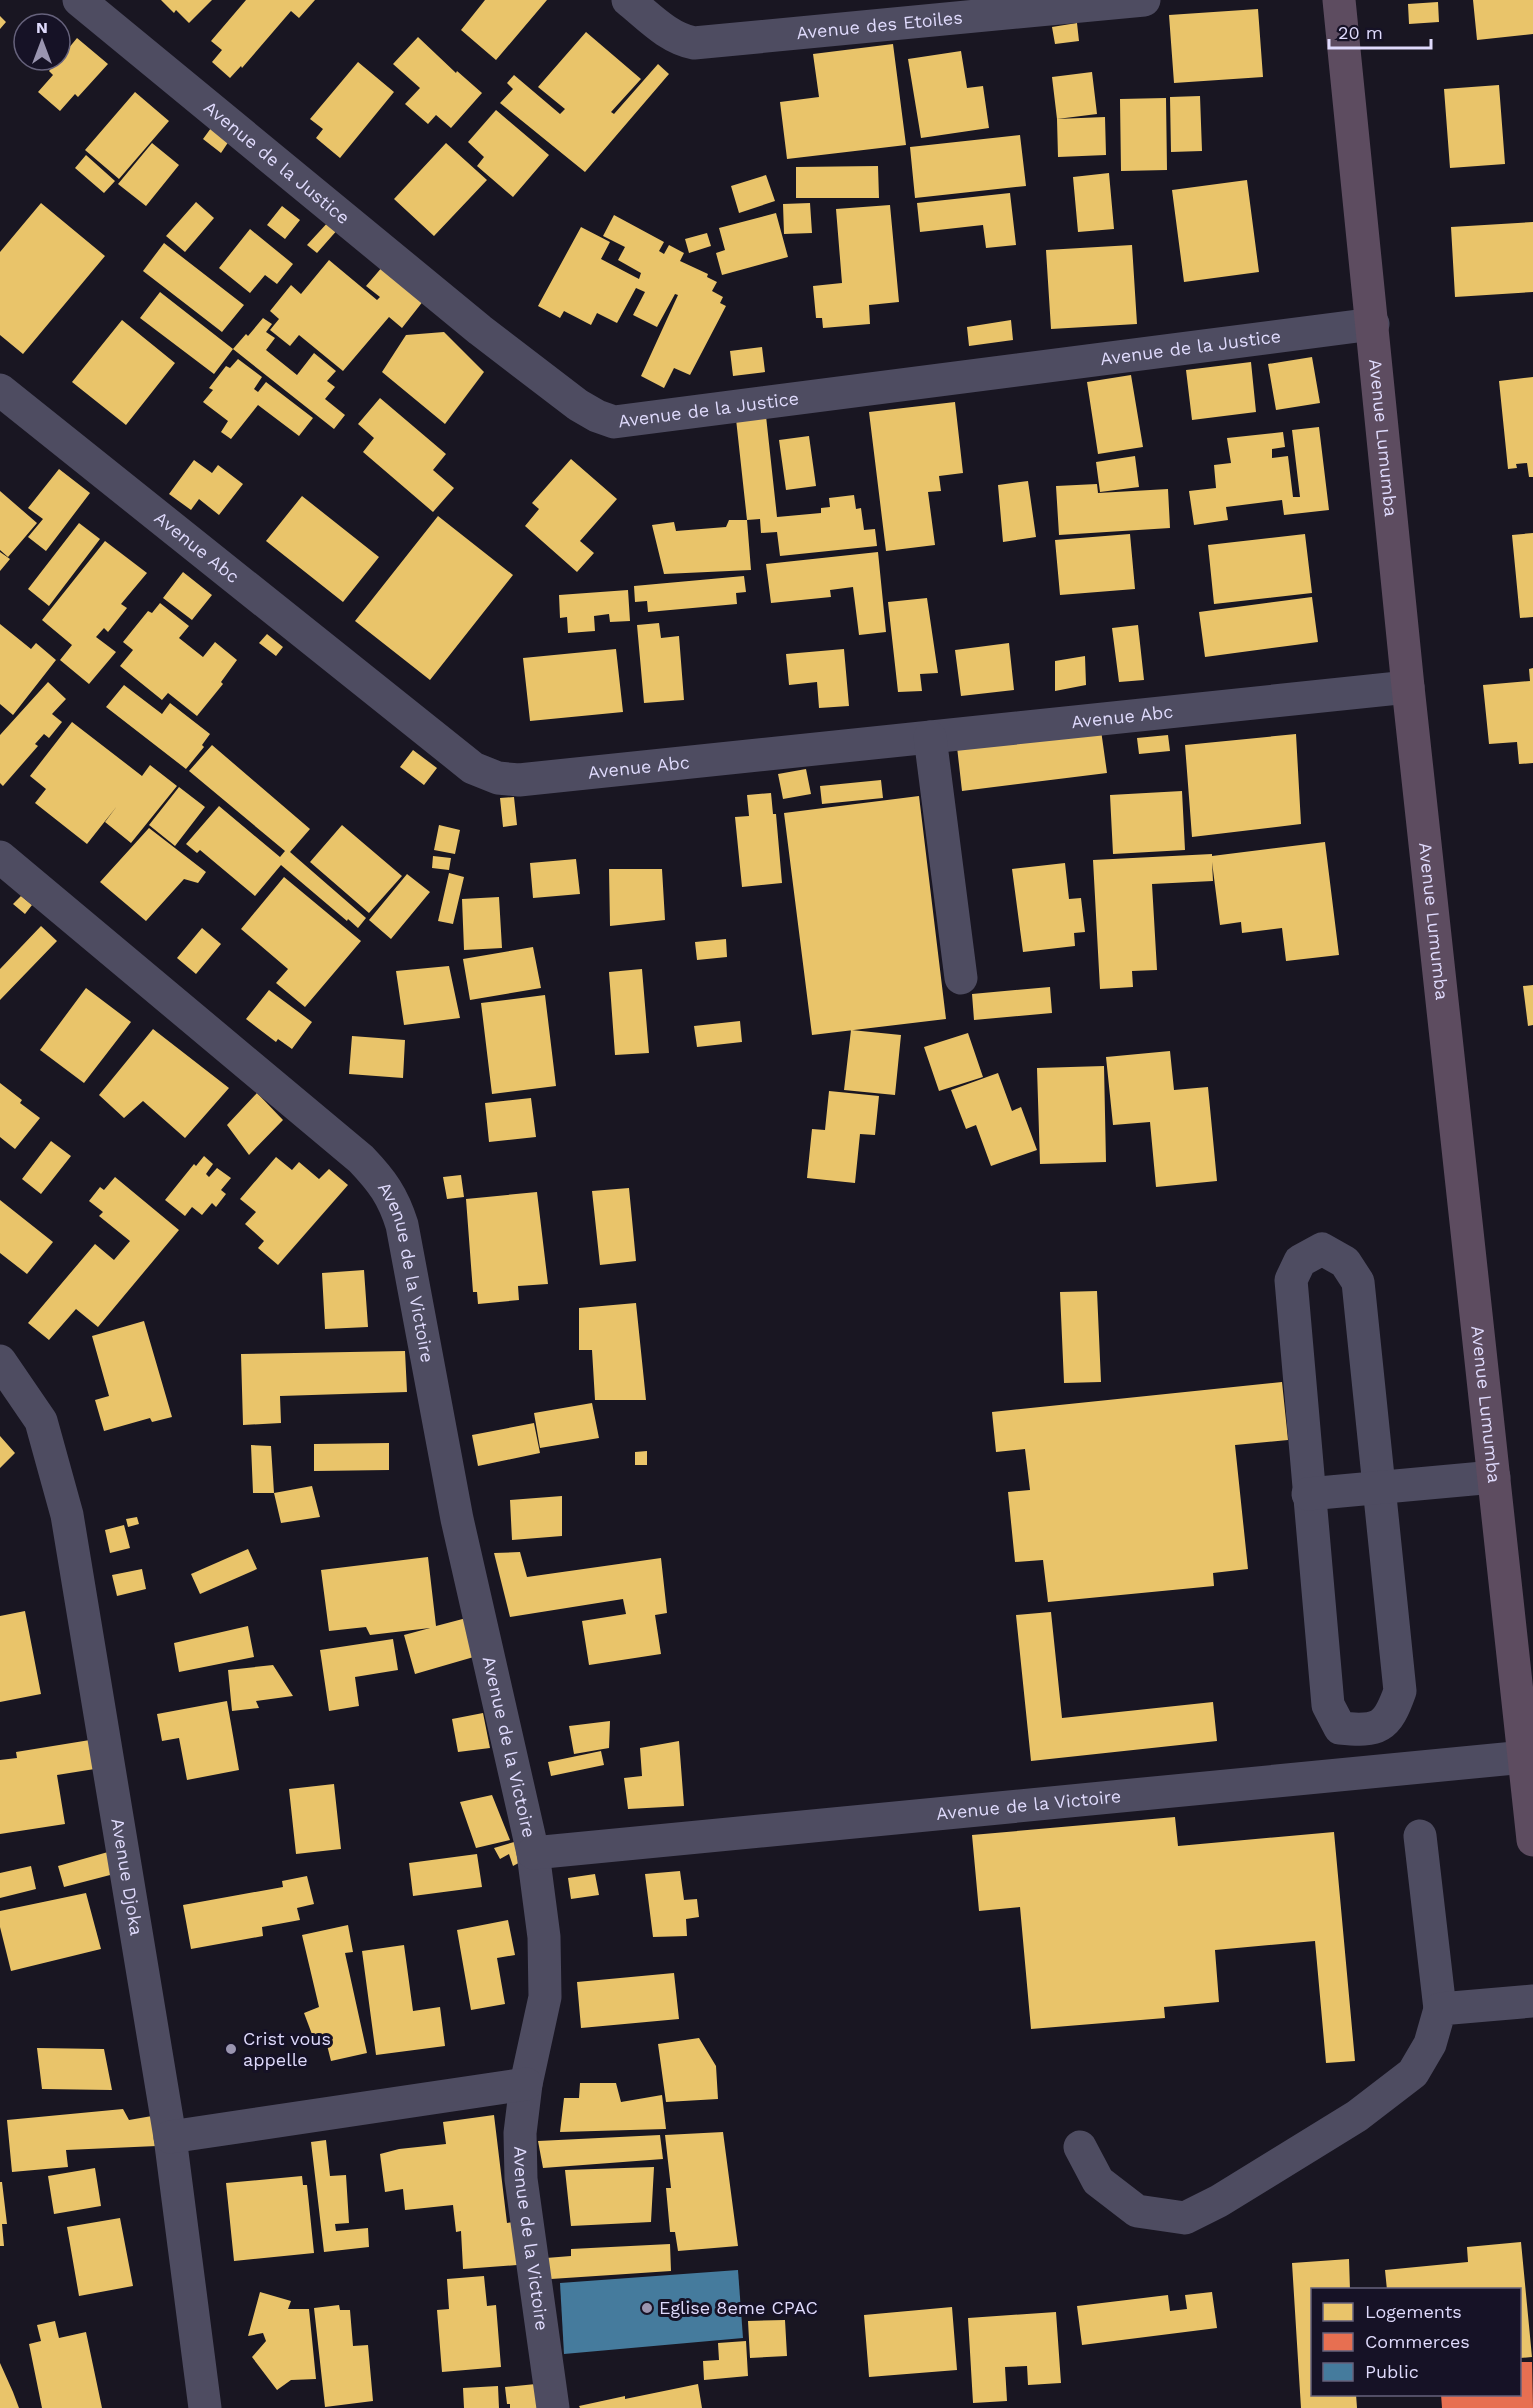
<svg xmlns="http://www.w3.org/2000/svg" width="1533" height="2408" viewBox="0 0 1533 2408" font-family="'Work Sans',sans-serif">
	<rect width="100%" height="100%" fill="#191622"/>
	<!-- homes -->
	<path fill="#e9c46a" d="M161 0H212L189 23 176 10 174 13Z
		M246 0H315L299 18 291 11 242 68 241 66 230 78 212 62 222 50 211 41Z
		M485 0H547L496 60 461 30Z
		M1473 0H1533V34L1477 40Z
		M1438 2 1439 22 1409 24 1408 4Z
		M1258 9 1263 77 1174 83 1169 15Z
		M0 16 6 22 0 29Z
		M1077 23 1079 41 1055 44 1052 27Z
		M586 32 641 79 611 112 614 114 658 64 669 74 585 172 500 103 513 89 507 83 514 75 560 114 565 109 538 87Z
		M418 37 456 73 457 71 482 93 451 128 436 115 428 124 405 104 420 88 393 64Z
		M77 38 108 64 78 97 75 94 60 111 38 92 53 75 49 71 55 64 51 60H60V51L64 46 68 49Z
		M893 44 906 145 787 159 780 102 819 97 813 54Z
		M961 51 967 88 983 86 989 128 921 138 908 59Z
		M358 62 394 92 340 158 316 138 323 129 310 119Z
		M1092 72 1097 114 1057 119 1052 77Z
		M1499 85 1505 164 1450 168 1444 89Z
		M135 92 169 121 119 179 85 150Z
		M1200 96 1202 151 1171 152 1170 97Z
		M1166 98 1167 170 1121 171 1120 99Z
		M496 110 549 155 513 197 477 166 484 157 468 142Z
		M1105 117 1106 155 1058 157 1057 119Z
		M211 128 229 141 221 153 203 139Z
		M1020 135 1026 186 915 198 910 147Z
		M152 143 179 165 146 206 118 184Z
		M446 143 487 180 434 236 394 199Z
		M86 155 115 181 104 193 75 168Z
		M878 166 879 198H796V167Z
		M1109 173 1114 229 1078 232 1073 177Z
		M766 175 775 201 739 213 731 186Z
		M1247 180 1259 272 1184 282 1172 190Z
		M1010 193 1016 245 986 248 983 225 920 232 917 203Z
		M196 202 214 218 185 252 166 236Z
		M41 203 105 256 23 354 0 335V252Z
		M810 203 812 233 784 234 783 204Z
		M890 205 899 302 869 305 870 324 823 328 822 318H816L813 286 842 283 836 209Z
		M282 206 300 220 285 239 267 225Z
		M776 213 788 257 722 275 716 253 725 250 719 228Z
		M614 215 664 242 659 251 664 254 669 245 684 253 680 261 708 274 707 277 717 282 712 291 723 297 720 303 726 306 690 375 674 368 664 388 641 376 678 295 675 294 657 327 633 315 645 292 636 288 617 323 597 313 591 325 564 311 560 318 538 306 581 227 610 242 601 259 639 279 641 273 618 260 625 247 603 236Z
		M330 220 339 228 317 253 307 245Z
		M1533 222V292L1455 297 1451 227Z
		M250 229 293 264 277 284 265 275 250 293 219 268Z
		M707 233 711 246 689 253 685 239Z
		M164 243 244 305 222 332 143 271Z
		M1132 245 1137 324 1051 329 1046 250Z
		M329 260 377 300 380 297 366 286 383 266 424 300 402 328 389 317 343 371 299 335 290 346 270 330 279 319 270 311 291 285 301 294Z
		M160 292 233 349 214 374 140 318Z
		M263 318 272 324 266 332 275 338 266 350 297 375 314 353 336 371 327 381 335 387 325 399 345 415 334 429 233 349 246 334 248 336Z
		M122 320 175 363 126 425 72 382Z
		M1011 320 1013 340 969 346 967 327Z
		M444 332 484 372 445 424 382 372 406 335Z
		M762 347 765 372 733 376 730 351Z
		M1312 357 1320 403 1276 410 1268 364Z
		M238 359 262 377 254 389 258 392 266 382 313 418 299 436 258 405 231 439 221 432 228 421 203 402 213 390 209 388 226 366 230 368Z
		M1251 362 1256 412 1192 420 1186 370Z
		M1131 375 1143 447 1098 454 1087 382Z
		M1533 377V477H1529L1527 463 1516 464 1517 468 1508 469 1499 381Z
		M380 398 446 454 433 470 454 488 433 512 363 452 374 438 358 424Z
		M955 402 963 473 939 476 941 491 928 492 935 545 886 551 869 412Z
		M766 416 777 517 821 513V508L830 507 829 498 854 495 856 509 861 508 864 530 875 529 877 546 780 556 777 532 761 533 760 519 747 520 736 419Z
		M1319 427 1329 510 1284 515 1282 500 1226 507 1228 520 1194 525 1189 491 1216 488 1214 465 1231 463 1227 438 1283 432 1285 447 1272 449V458L1288 456 1293 497H1300L1292 430Z
		M809 436 816 486 786 490 779 440Z
		M1135 456 1139 487 1100 492 1096 462Z
		M571 459 617 499 580 541 594 553 577 572 525 526 539 509 532 503Z
		M194 460 212 473 218 465 243 484 219 515 199 499 191 510 169 494Z
		M59 469 90 493 46 551 28 537 43 519 28 508Z
		M1028 481 1036 537 1003 542 998 485Z
		M1097 484 1098 493 1168 489 1170 528 1059 535 1056 486Z
		M0 491 37 523 8 557 0 550Z
		M302 496 379 557 343 602 266 541Z
		M438 516 513 575 430 680 355 621Z
		M729 520H747L751 570 664 574 652 525 674 522 676 531 726 527Z
		M79 523 100 539 49 606 28 589Z
		M1533 533V617L1520 618 1512 535Z
		M1130 534 1135 589 1060 595 1055 540Z
		M1305 534 1312 593 1214 604 1208 545Z
		M105 541 147 573 121 604 127 608 108 632 104 628 96 637 116 652 89 684 60 660 72 645 42 620Z
		M0 552 10 559 0 571Z
		M878 552 886 632 859 635 853 587 830 590 831 597 771 603 766 564Z
		M183 572 212 595 192 620 163 598Z
		M744 576 746 592 736 593 737 604 648 612 647 601 635 602 634 586Z
		M628 590 630 621 610 622 609 614 594 616 595 631 568 633 567 617 560 618 559 595Z
		M1312 597 1318 642 1205 657 1199 612Z
		M927 598 938 673 920 674 922 691 898 692 888 602Z
		M160 603 189 626 179 638 203 657 215 642 237 660 221 682 223 684 197 716 168 693 162 700 120 666 133 650 123 642 148 611 152 613Z
		M659 623 661 638 679 636 684 700 644 703 637 625Z
		M0 624 31 649 36 643 56 660 13 715 0 704Z
		M1138 625 1144 680 1119 682 1112 628Z
		M267 634 283 647 276 656 259 643Z
		M1009 643 1014 690 961 696 955 650Z
		M616 649 623 712 530 721 523 658Z
		M844 649 849 706 819 708 817 682 789 685 786 654Z
		M1085 656 1086 685 1055 691V661Z
		M1533 668V763L1519 764 1517 742 1489 744 1483 685 1530 681 1529 669Z
		M48 682 66 699 52 714 62 722 49 738 44 734 35 744 38 746 3 786 0 783V735Z
		M124 685 162 714 170 703 210 734 202 745 204 747 186 769 106 707Z
		M72 722 142 776 150 765 177 786 131 843 105 822 117 806 87 844 35 803 46 789 30 776Z
		M1101 730 1107 773 962 791 957 747Z
		M1296 734 1301 824 1192 837 1185 745Z
		M1168 735 1170 751 1139 754 1137 738Z
		M212 745 310 829 290 852 366 918 358 928 348 919 347 921 281 865 255 896 200 850 197 853 186 844 219 806 280 857 285 851 189 771Z
		M413 750 437 768 424 785 400 767Z
		M806 769 811 794 783 799 778 774Z
		M881 780 883 798 822 804 820 786Z
		M179 787 205 807 175 846 149 825Z
		M1182 791 1185 850 1113 854 1110 795Z
		M771 793 773 814H776L782 883 742 887 735 817 749 816 747 795Z
		M919 796 946 1019 812 1035 784 813Z
		M514 797 517 825 503 827 500 798Z
		M342 825 402 876 369 913 310 862Z
		M439 825 460 830 455 854 434 850Z
		M149 828 206 872 198 883 184 879 146 921 100 882Z
		M1325 842 1339 955 1286 961 1282 928 1242 933 1241 922 1220 925 1212 862 1213 881 1152 884 1157 970 1132 971 1133 987 1100 989 1093 860 1212 854V856Z
		M433 856 451 858 449 870 432 868Z
		M576 859 580 894 533 898 530 863Z
		M1065 863 1069 899 1081 898 1085 932 1074 933 1075 946 1023 952 1012 869Z
		M609 869H662L665 920 610 926Z
		M449 873 464 877 453 924 438 921Z
		M407 874 430 892 391 939 369 920Z
		M284 877 361 941 305 1007 276 983 288 969 241 929Z
		M21 896 32 905 25 914 13 904Z
		M499 897 502 948 464 950 462 899Z
		M41 926 57 941 0 1000V969Z
		M202 928 221 944 196 974 177 958Z
		M726 939 727 957 697 960 695 942Z
		M533 947 541 988 470 1000 463 959Z
		M449 966 460 1018 404 1025 396 971Z
		M642 969 649 1053 615 1055 609 972Z
		M1533 985V1025L1528 1026 1523 986Z
		M1050 987 1052 1013 974 1020 972 994Z
		M86 988 131 1022 84 1083 40 1050Z
		M269 990 312 1022 292 1049 278 1039 276 1042 246 1019Z
		M545 995 556 1086 492 1094 481 1003Z
		M740 1021 742 1042 697 1047 694 1026Z
		M153 1029 229 1088 185 1138 143 1101 124 1118 99 1095Z
		M851 1030 901 1035 895 1095 844 1090Z
		M968 1033 983 1077 939 1091 924 1047Z
		M352 1036 405 1040 403 1078 349 1074Z
		M1170 1051 1174 1090 1208 1087 1217 1181 1156 1187 1150 1122 1113 1125 1106 1057Z
		M1104 1066 1106 1162 1040 1164 1037 1068Z
		M998 1073 1012 1111 1021 1107 1037 1150 991 1166 976 1125 966 1129 951 1090Z
		M0 1083 22 1100 20 1103 40 1118 15 1149 0 1137Z
		M829 1091 879 1096 875 1135 860 1134 855 1183 807 1178 812 1129 825 1130Z
		M257 1093 283 1120 249 1155 227 1125Z
		M531 1098 536 1137 489 1142 485 1103Z
		M51 1141 71 1156 41 1194 22 1179Z
		M204 1156 213 1164 206 1174 209 1177 217 1168 231 1178 221 1190 226 1194 216 1207 212 1203 202 1215 192 1207 185 1216 165 1200 194 1164 196 1166Z
		M276 1157 292 1170 299 1162 319 1179 329 1169 348 1185 278 1265 258 1248 264 1241 245 1224 256 1212 240 1199Z
		M461 1175 464 1197 447 1199 443 1177Z
		M115 1177 179 1230 98 1327 76 1309 49 1340 28 1323 95 1244 114 1260 130 1241 99 1216 103 1212 89 1201 100 1187 104 1190Z
		M629 1188 636 1261 600 1265 592 1191Z
		M537 1192 548 1284 518 1286 519 1300 478 1304 477 1292H473L466 1199Z
		M0 1200 53 1242 27 1274 0 1253Z
		M364 1270 368 1327 325 1329 322 1273Z
		M1097 1291 1101 1382 1064 1383 1060 1292Z
		M636 1303 646 1400H595L592 1350H579V1308Z
		M144 1321 172 1417 152 1422 150 1418 104 1431 95 1400 109 1396 92 1336Z
		M405 1351 407 1392 280 1396 281 1423 243 1425 241 1354Z
		M1282 1382 1288 1440 1235 1445 1248 1569 1213 1573 1214 1586 1048 1602 1043 1560 1015 1562 1008 1492 1030 1490 1025 1449 996 1452 992 1412Z
		M592 1403 599 1438 540 1448 534 1413Z
		M534 1423 540 1453 478 1466 472 1435Z
		M0 1436 15 1453 0 1468Z
		M389 1443V1470L314 1471V1444Z
		M251 1445 271 1446 274 1493H253Z
		M647 1451V1465H635V1452Z
		M312 1486 320 1517 281 1523 274 1493Z
		M562 1496V1536L512 1540 510 1500Z
		M137 1517 139 1524 128 1527 126 1519Z
		M124 1525 130 1548 110 1553 105 1530Z
		M248 1549 257 1569 200 1594 191 1574Z
		M520 1552 527 1577 661 1558 667 1613 655 1615 661 1654 589 1665 582 1621 626 1614 623 1599 510 1617 494 1553Z
		M428 1557 436 1626 474 1616 484 1654 415 1674 404 1635 430 1628 370 1635 366 1627 329 1631 321 1570Z
		M142 1569 146 1589 117 1596 112 1575Z
		M25 1611 41 1694 0 1702V1616Z
		M1051 1612 1062 1718 1213 1702 1217 1741 1031 1761 1016 1615Z
		M248 1626 254 1657 179 1672 174 1643Z
		M393 1639 398 1670 355 1677 359 1706 329 1711 320 1650Z
		M273 1665 293 1696 256 1701 259 1708 232 1711 228 1670Z
		M227 1701 239 1770 187 1780 179 1738 162 1741 157 1714Z
		M483 1713 490 1748 458 1752 452 1719Z
		M610 1721 609 1748 574 1754 569 1726Z
		M96 1739 101 1768 57 1775 65 1824 0 1834V1760L17 1758 16 1752Z
		M679 1741 684 1806 628 1809 624 1778 642 1776 640 1748Z
		M601 1751 604 1765 551 1776 548 1762Z
		M334 1784 341 1849 296 1854 289 1789Z
		M492 1795 510 1840 476 1848 460 1802Z
		M1175 1817 1178 1846 1334 1832 1355 2061 1326 2063 1315 1941 1215 1950 1219 2002 1164 2007 1165 2018 1031 2029 1020 1907 979 1911 972 1835Z
		M521 1840 528 1858 513 1866 509 1854 500 1859 494 1848Z
		M108 1852 114 1874 64 1887 58 1866Z
		M477 1854 482 1887 413 1896 409 1863Z
		M31 1866 36 1889 0 1898V1873Z
		M680 1871 684 1900 697 1899 699 1917 686 1919 687 1936 653 1937 645 1874Z
		M595 1874 599 1895 571 1899 568 1878Z
		M307 1876 314 1904 297 1908 300 1920 262 1927 263 1936 191 1949 183 1905 283 1887 282 1881Z
		M86 1893 101 1949 11 1971 0 1927V1911Z
		M508 1920 515 1955 497 1958 505 2004 471 2010 457 1930Z
		M348 1925 353 1952 345 1953 367 2053 331 2061 327 2045H316L304 2013 319 2007 302 1935Z
		M404 1945 413 2011 440 2007 445 2046 376 2055 362 1951Z
		M674 1973 679 2019 581 2028 577 1982Z
		M699 2038 716 2066 718 2099 666 2102 658 2044Z
		M37 2048 104 2049 112 2090 42 2089Z
		M580 2083H616L621 2102 662 2095 666 2129 560 2132 564 2098H579Z
		M123 2109 129 2120 152 2116 157 2146 66 2150 68 2167 12 2172 7 2120Z
		M494 2115 507 2223 514 2222 517 2265 463 2269 461 2231 456 2232 453 2205 405 2210 403 2189 385 2192 380 2154 399 2149 446 2144 443 2122Z
		M723 2132 738 2246 678 2251 675 2232H670L666 2188H671L665 2135Z
		M660 2135 663 2159 543 2168 538 2141Z
		M326 2140 330 2176 346 2175 349 2223 335 2224 336 2231 368 2228 369 2247 324 2252 311 2142Z
		M654 2167 651 2222 571 2226 565 2170Z
		M95 2168 101 2206 54 2214 48 2176Z
		M302 2176 303 2185H307L314 2253 234 2261 226 2183Z
		M0 2182H2L7 2224H2L4 2246H0Z
		M120 2218 133 2286 79 2296 67 2227Z
		M1521 2242 1532 2357 1520 2358V2290H1387L1385 2270 1468 2262 1467 2247Z
		M670 2244 671 2271 551 2279 546 2258 571 2256V2249Z
		M1349 2259 1350 2290H1312V2394H1356L1357 2408H1301L1292 2263Z
		M484 2276 487 2306 496 2305 501 2367 442 2372 437 2310 449 2309 447 2279Z
		M260 2292 291 2301 288 2309H309L316 2379 291 2380 277 2390 252 2357 266 2341 263 2333 248 2336Z
		M1212 2292 1217 2328 1082 2345 1077 2306 1168 2295 1170 2311 1187 2309 1185 2295Z
		M339 2305 340 2310H350L353 2346 368 2345 373 2401 325 2407 314 2308Z
		M952 2307 957 2370 869 2377 864 2315Z
		M1056 2312 1061 2383 1028 2385 1027 2366 1005 2367 1007 2401 973 2403 968 2318Z
		M785 2320 787 2356 750 2358 748 2321Z
		M55 2321 59 2338 86 2332 102 2408H42L29 2344 41 2341 37 2325Z
		M746 2341 748 2376 704 2380 703 2361 719 2360 718 2343Z
		M0 2363 13 2392 19 2408H0Z
		M536 2384 538 2408H510V2404H507L505 2387Z
		M698 2384 702 2408H580L579 2406 625 2396V2399Z
		M498 2386 499 2408H464L463 2388Z"/>
	<!-- shops -->
	<path fill="#e76f51" d="M1520 2362H1532L1533 2408H1442L1441 2394H1520Z"/>
	<!-- public -->
	<path fill="#457b9d" d="M738 2270 743 2338 564 2354 560 2283Z"/>
	<g fill="none" stroke-linecap="round" stroke-linejoin="round">
		<!-- minor -->
		<g stroke="#4e4c61" stroke-width="33">
			<path id="s1" d="M79 0 480 330 578 405 597 416 614 422 1373 324"/>
			<path id="s2" d="M628 0C649 17 668 38 694 43L1144 0"/>
			<path id="s3" d="M0 390 473 768 498 778 519 780 1408 687"/>
			<path d="M930 737 961 978"/>
			<path id="s4" d="M0 857 361 1159C382 1181 393 1196 402 1225L457 1519 533 1853 544 1937 545 1997 526 2084 520 2133 521 2179 553 2408"/>
			<path d="M1322 1249 1345 1262 1358 1282 1400 1691C1387 1728 1379 1732 1340 1728L1328 1705 1291 1280 1300 1261Z"/>
			<path id="s5" d="M0 1361 41 1421 67 1515 170 2137 205 2408"/>
			<path d="M1308 1494 1494 1477"/>
			<path d="M1420 1836 1440 2009"/>
			<path id="s6" d="M533 1853 1525 1757"/>
			<path d="M170 2137 526 2084"/>
			<path d="M1080 2147 1098 2181 1137 2211 1185 2218 1219 2201 1357 2116 1413 2073 1430 2044 1440 2009 1533 2001"/>
		</g>
		<!-- highway -->
		<path stroke="#5d4c60" stroke-width="33" id="s7" d="M1339 0 1408 687 1533 1840"/>
	</g>
	<!-- markers -->
	<g fill="#9a95b0" stroke="#161226" stroke-width="2">
		<circle cx="231" cy="2049" r="6"/>
		<circle cx="647" cy="2308" r="6"/>
	</g>
	<g text-anchor="middle" stroke-width="6" stroke-linejoin="round" paint-order="stroke">
		<!-- street labels -->
		<g font-size="18" fill="#dfdafc" stroke="#161226">
			<text dy="6" stroke="none"><textPath href="#s2" startOffset="266">Avenue des Etoiles</textPath></text>
			<text dy="6" stroke="none"><textPath href="#s1" startOffset="256">Avenue de la Justice</textPath></text>
			<text dy="6" stroke="none"><textPath href="#s1" startOffset="1264">Avenue de la Justice</textPath></text>
			<text dy="6" stroke="none"><textPath href="#s1" startOffset="778">Avenue de la Justice</textPath></text>
			<text dy="6" stroke="none"><textPath href="#s7" startOffset="440">Avenue Lumumba</textPath></text>
			<text dy="6" stroke="none"><textPath href="#s3" startOffset="252">Avenue Abc</textPath></text>
			<text dy="6" stroke="none"><textPath href="#s3" startOffset="1260">Avenue Abc</textPath></text>
			<text dy="6" stroke="none"><textPath href="#s3" startOffset="774">Avenue Abc</textPath></text>
			<text dy="6" stroke="none"><textPath href="#s7" startOffset="926">Avenue Lumumba</textPath></text>
			<text dy="6" stroke="none"><textPath href="#s4" startOffset="596">Avenue de la Victoire</textPath></text>
			<text dy="6" stroke="none"><textPath href="#s7" startOffset="1412">Avenue Lumumba</textPath></text>
			<text dy="6" stroke="none"><textPath href="#s4" startOffset="1082">Avenue de la Victoire</textPath></text>
			<text dy="6" stroke="none"><textPath href="#s6" startOffset="498">Avenue de la Victoire</textPath></text>
			<text dy="6" stroke="none"><textPath href="#s5" startOffset="537">Avenue Djoka</textPath></text>
			<text dy="6" stroke="none"><textPath href="#s4" startOffset="1580">Avenue de la Victoire</textPath></text>
		</g>
		<!-- poi labels -->
		<g font-size="18" fill="#dfdafc" stroke="#161226" text-anchor="start">
			<text x="243" y="2045">Crist vous<tspan x="243" dy="21">appelle</tspan></text>
			<text x="659" y="2314">Eglise 8eme CPAC</text>
		</g>
	</g>
	<!-- legend -->
	<rect x="1311" y="2288" width="210" height="108" fill="#161226" stroke="#66627c" stroke-width="1.5"/>
	<rect x="1323" y="2303" width="30" height="18" fill="#e9c46a" stroke="#66627c" stroke-width="1.5"/>
	<text x="1365" y="2318" font-size="18" fill="#dfdafc">Logements</text>
	<rect x="1323" y="2333" width="30" height="18" fill="#e76f51" stroke="#66627c" stroke-width="1.5"/>
	<text x="1365" y="2348" font-size="18" fill="#dfdafc">Commerces</text>
	<rect x="1323" y="2363" width="30" height="18" fill="#457b9d" stroke="#66627c" stroke-width="1.5"/>
	<text x="1365" y="2378" font-size="18" fill="#dfdafc">Public</text>
	<!-- north arrow -->
	<g transform="translate(42 42)"><circle r="28" fill="#161226" stroke="#66627c" stroke-width="1.5"/>
	<path d="M0-4.5L10 22L0 15L-10 22Z" fill="#9a95b0"/>
	<text y="-9" font-size="16" font-weight="bold" text-anchor="middle" fill="#dfdafc">N</text>
	</g>
	<!-- scale -->
	<path d="M1329 39v9h102v-9" fill="none" stroke="#dfdafc" stroke-width="3"/>
	<text x="1338" y="39" font-size="18" fill="#dfdafc" stroke="#161226" stroke-width="4.5" paint-order="stroke">20 m</text>
</svg>
